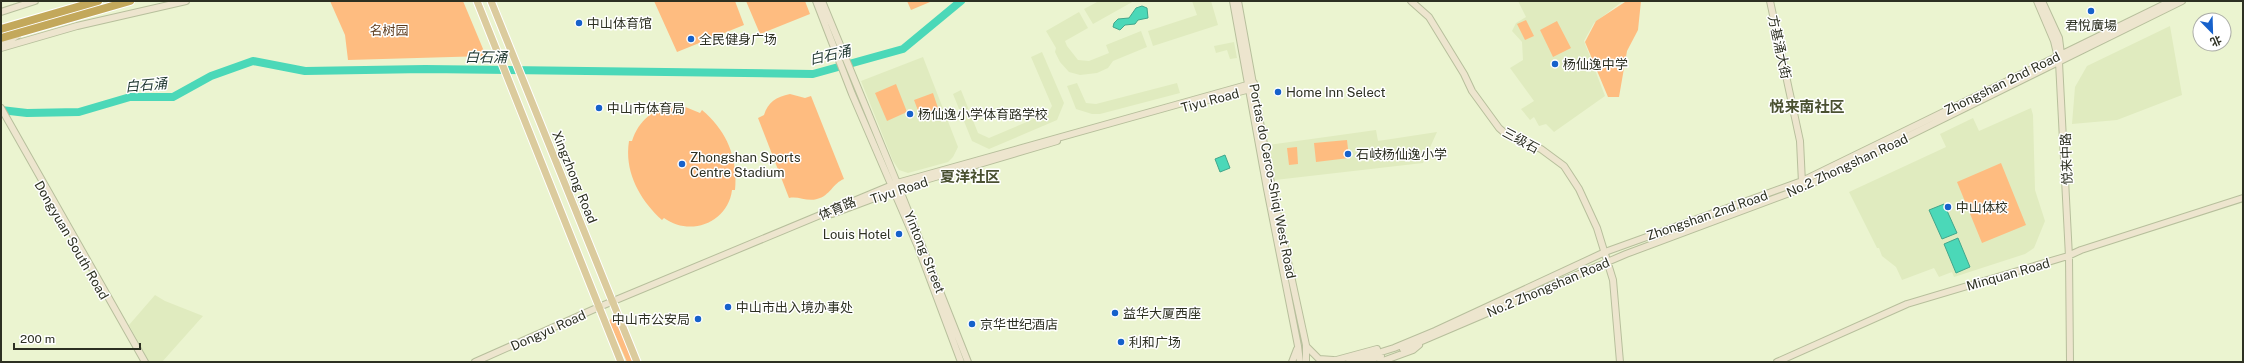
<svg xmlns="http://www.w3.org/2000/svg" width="2244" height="363" viewBox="0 0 2244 363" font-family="'Public Sans','Noto Sans SC',sans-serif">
	<rect width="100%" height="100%" fill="#ebf4d0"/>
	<!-- built -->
	<path fill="#e0ebbf" d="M1099 1H1134L1093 24 1084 9Z
		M1192 1H1211L1218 25 1153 46 1148 31 1197 15Z
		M1518 1H1623L1594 23 1584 41 1605 96 1554 132 1546 124 1539 126 1534 117 1530 120 1521 109 1534 101 1510 68 1523 60 1522 42 1512 31 1516 23 1526 17Z
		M1079 12 1088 28 1065 41 1067 46 1078 60 1089 61 1109 53 1106 45 1141 31 1147 47 1113 61 1108 68 1097 73 1080 75 1069 72 1060 62 1055 52 1056 48 1046 31Z
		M2170 26 2182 95 2117 120 2072 124 2075 87 2087 66Z
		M1234 42 1237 58 1230 59 1227 50 1216 53 1214 46Z
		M1042 52 1064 103 1057 120 989 149 972 141 953 94 961 90 978 133 989 138 1048 113 1052 106 1031 57Z
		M923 57 958 147 953 157 948 162 908 173 899 170 893 161 861 81Z
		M1077 83 1086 103 1096 104 1177 83 1180 93 1100 114H1092L1076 109 1067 86Z
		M2031 108 2033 115 2035 190 2045 221 2034 248 2025 254 1954 277 1952 272 1939 277 1934 268 1902 280 1896 267 1882 256 1879 248H1877L1849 192 1946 147 1940 134 1973 118 1979 131Z
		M1376 130 1378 141 1437 132 1423 163 1275 180 1268 145Z
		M155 295 165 301 203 316 162 362H149L129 325Z"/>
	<!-- green -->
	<path fill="#febc80" d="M330 1H463L486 56 348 60 345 35Z
		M654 1H735L744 25 677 52Z
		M746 1H805L810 14 760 34Z
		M907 1H929L930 2 911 10Z
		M1641 1 1638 30 1627 51 1619 97H1608L1585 42 1596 21 1625 2Z
		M1526 20 1534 36 1525 40 1517 24Z
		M1557 21 1571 48 1553 57 1540 30Z
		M896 84 907 112 887 121 875 93Z
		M933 93 940 114 922 121 914 100Z
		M790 94 805 98 811 96 844 179C833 183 830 196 817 199 807 202 799 196 789 198L758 118 764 115C768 102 776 97 790 94Z
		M674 106H683L700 113 702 110C727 131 738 158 735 190H732C728 223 690 237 664 218L662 220C640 200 624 172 629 141H632C639 120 653 109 674 106Z
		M1347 140 1349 158 1316 162 1314 143Z
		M1297 147 1298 164 1289 165 1287 148Z
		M2001 163 2026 225 1982 243 1957 182Z
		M612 318H616L634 362H627L609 321Z"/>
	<!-- water -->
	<path fill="#4bd8b8" stroke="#42a68b" d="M1142 6 1147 8 1148 18 1138 20 1135 24 1125 25 1120 30 1113 27 1114 23 1118 19 1129 18 1136 8Z
		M1225 155 1230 168 1220 172 1215 159Z
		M1944 204 1957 233 1942 239 1929 210Z
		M1958 238 1970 267 1956 273 1944 244Z"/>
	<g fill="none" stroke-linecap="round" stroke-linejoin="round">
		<!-- river -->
		<path stroke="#4bd8b8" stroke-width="8" d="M1 110 27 113 79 112 130 97H173L211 76 253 61 305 71 425 69 813 74 903 49 961 1"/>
		<!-- secondary casing -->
		<g stroke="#b7bf9c" stroke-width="8">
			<path id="secondary" d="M816 1 852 94 918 247 961 362
				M822 1 897 183 968 362
				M1233 1 1267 189 1298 346 1300 362
				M1238 1 1272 188 1306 345V362
				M1411 1 1429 17 1464 74 1472 91 1499 128 1507 135 1541 149 1564 166 1579 189 1597 228 1613 280 1620 362
				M1770 1 1800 141 1802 183
				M2037 1 2054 41 2059 62 2069 257 2070 362
				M2042 1 2059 38 2061 54
				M1 12 35 1
				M1 46 18 35
				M1 48 77 26 186 1
				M1205 101 1254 88
				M1 108 145 362
				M832 214 915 183 1057 141
				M1306 346 1319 359 1333 360
				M1403 349 1626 254 1803 188 2182 1
				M475 362 599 307 897 183 1254 83
				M1292 362 1297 349
				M1329 362 1377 349
				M1349 362 1394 348 1435 331 1605 252 1802 181 2171 1
				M1364 362 1381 356
				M1380 362 1413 350 1419 345
				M1777 362 1907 304 2068 256 2081 250 2243 198"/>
		</g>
		<!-- primary casing -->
		<g stroke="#fff" stroke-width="9">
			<path id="primary" d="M477 1 621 362
				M491 1 637 362"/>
		</g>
		<!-- highway casing -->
		<g stroke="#fff" stroke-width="10">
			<path id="highway" d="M1 29 98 1
				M1 38 130 1"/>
		</g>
		<!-- secondary -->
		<use href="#secondary" stroke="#ede5ce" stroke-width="6"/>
		<!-- primary -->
		<use href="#primary" stroke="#dbcb9d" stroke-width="7"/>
		<!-- highway -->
		<use href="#highway" stroke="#c3a85b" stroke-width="8"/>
	</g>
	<!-- markers -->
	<g fill="#1661cb" stroke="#fff" stroke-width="1.5">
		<circle cx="2091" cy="11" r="4"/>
		<circle cx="579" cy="23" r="4"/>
		<circle cx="691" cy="39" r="4"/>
		<circle cx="1555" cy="64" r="4"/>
		<circle cx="1278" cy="92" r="4"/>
		<circle cx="599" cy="108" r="4"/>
		<circle cx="910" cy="114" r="4"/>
		<circle cx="1348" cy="154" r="4"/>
		<circle cx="682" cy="164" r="4"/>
		<circle cx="1948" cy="207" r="4"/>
		<circle cx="899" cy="234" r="4"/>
		<circle cx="728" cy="307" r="4"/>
		<circle cx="1115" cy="313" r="4"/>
		<circle cx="698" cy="319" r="4"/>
		<circle cx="972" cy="324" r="4"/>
		<circle cx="1121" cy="342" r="4"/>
	</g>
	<g text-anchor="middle" stroke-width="3" stroke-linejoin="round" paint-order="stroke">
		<!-- poi labels -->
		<g font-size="13" fill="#2d3022" stroke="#fff" text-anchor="start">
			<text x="587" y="28">中山体育馆</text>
			<text x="2091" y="30" text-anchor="middle">君悅廣場</text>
			<text x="699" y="44">全民健身广场</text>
			<text x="1563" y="69">杨仙逸中学</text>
			<text x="1286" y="97">Home Inn Select</text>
			<text x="607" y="113">中山市体育局</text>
			<text x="918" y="119">杨仙逸小学体育路学校</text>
			<text x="1356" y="159">石岐杨仙逸小学</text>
			<text x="690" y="162">Zhongshan Sports<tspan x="690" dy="15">Centre Stadium</tspan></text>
			<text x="1956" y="212">中山体校</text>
			<text x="891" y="239" text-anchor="end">Louis Hotel</text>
			<text x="736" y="312">中山市出入境办事处</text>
			<text x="1123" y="318">益华大厦西座</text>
			<text x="690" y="324" text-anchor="end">中山市公安局</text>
			<text x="980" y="329">京华世纪酒店</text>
			<text x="1129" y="347">利和广场</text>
		</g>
		<!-- park labels -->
		<g font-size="13" fill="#5b3a1c" stroke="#fff">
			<text x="389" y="35">名树园</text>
		</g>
		<!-- street labels -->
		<g font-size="13" fill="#2d3022" stroke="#fff">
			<text transform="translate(1780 47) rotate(78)" y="5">方基涌大街</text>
			<text transform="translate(2002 83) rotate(-26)" y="5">Zhongshan 2nd Road</text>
			<text transform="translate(1210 100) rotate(-15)" y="5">Tiyu Road</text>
			<text transform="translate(1521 140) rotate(28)" y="5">三级石</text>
			<text transform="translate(2066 159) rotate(-92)" y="5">悦来中路</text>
			<text transform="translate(1847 165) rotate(-25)" y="5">No.2 Zhongshan Road</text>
			<text transform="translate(575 177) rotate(68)" y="5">Xingzhong Road</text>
			<text transform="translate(1273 181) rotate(79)" y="5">Portas do Cerco-Shiqi West Road</text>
			<text transform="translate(899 190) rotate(-18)" y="5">Tiyu Road</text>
			<text transform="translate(837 208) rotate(-23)" y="5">体育路</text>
			<text transform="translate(1707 215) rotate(-19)" y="5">Zhongshan 2nd Road</text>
			<text transform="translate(72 240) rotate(60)" y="5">Dongyuan South Road</text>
			<text transform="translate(925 252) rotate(68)" y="5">Yintong Street</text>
			<text transform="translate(2008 274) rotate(-16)" y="5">Minquan Road</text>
			<text transform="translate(1548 287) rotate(-23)" y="5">No.2 Zhongshan Road</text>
			<text transform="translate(548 330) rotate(-24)" y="5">Dongyu Road</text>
		</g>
		<!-- water labels -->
		<g font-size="14" font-style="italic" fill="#1e362f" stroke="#fff">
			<text transform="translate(830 55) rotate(-13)" y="5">白石涌</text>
			<text transform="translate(486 57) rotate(1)" y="5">白石涌</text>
			<text transform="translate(146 85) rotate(-5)" y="5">白石涌</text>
		</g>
		<!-- quarter labels -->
		<g font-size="15" font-weight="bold" fill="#4a5131" stroke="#fff">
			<text x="1807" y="112">悦来南社区</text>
			<text x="970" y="182">夏洋社区</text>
		</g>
	</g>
	<!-- border -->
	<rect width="2244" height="363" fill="none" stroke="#2d3022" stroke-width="4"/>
	<!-- north arrow -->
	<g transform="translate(2212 32) rotate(157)"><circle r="19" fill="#ffffff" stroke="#abaca7"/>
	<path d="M0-3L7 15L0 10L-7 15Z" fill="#1661cb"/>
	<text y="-6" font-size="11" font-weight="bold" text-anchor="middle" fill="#2d3022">北</text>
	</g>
	<!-- scale -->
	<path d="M14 343v6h126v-6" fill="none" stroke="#2d3022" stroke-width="2"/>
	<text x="20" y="343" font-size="12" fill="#2d3022" stroke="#ffffff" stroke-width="3" paint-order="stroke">200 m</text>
</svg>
